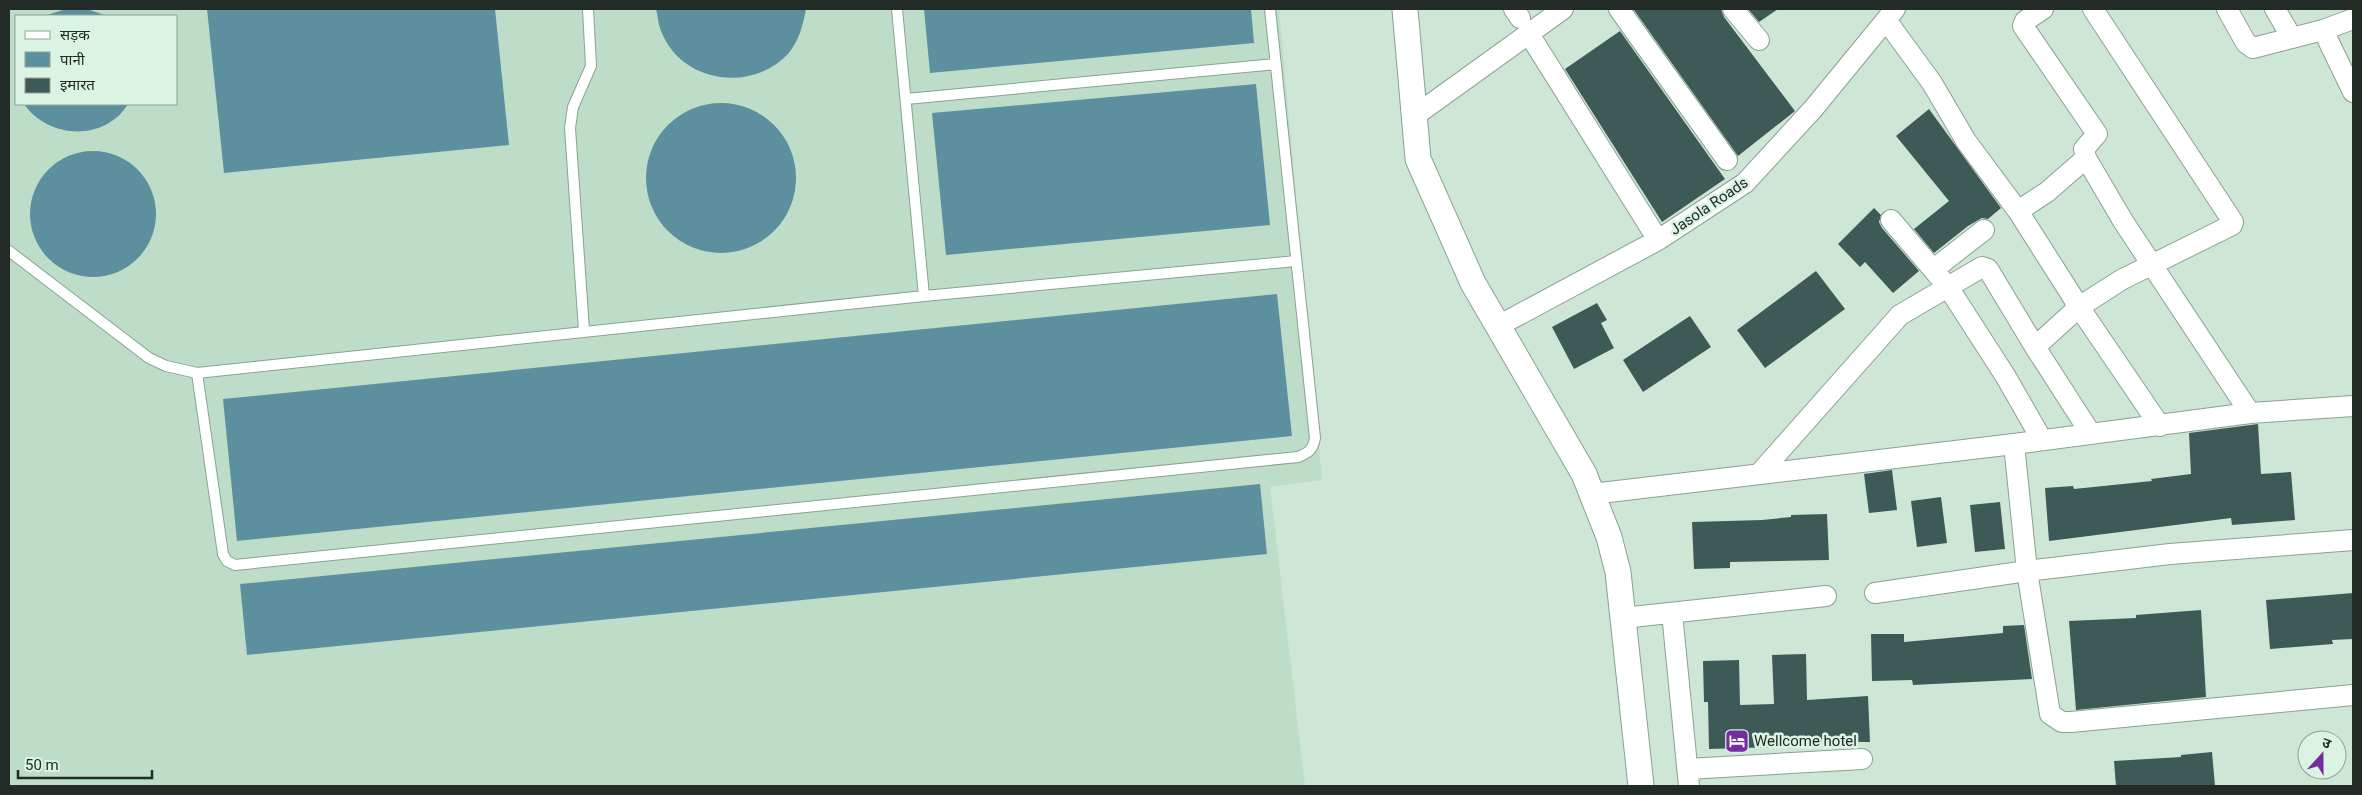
<svg xmlns="http://www.w3.org/2000/svg" width="2362" height="795" viewBox="0 0 2362 795" font-family="Roboto,'Noto Sans Devanagari',sans-serif">
	<rect width="100%" height="100%" fill="#cde6d6"/>
	<!-- built -->
	<path fill="#bdddc9" fill-rule="evenodd" d="M9 9H1279L1322 480 1270 487 1305 786H9ZM16 16H176V104H16Z"/>
	<!-- water -->
	<path fill="#5d909f" d="M66 9H87L107 16H44Z
		M207 9H495L509 145 224 173Z
		M656 9H806C803 25 799 41 788 54 751 93 681 83 661 31 658 24 658 16 656 9Z
		M924 9H1251L1254 43 930 73Z
		M1256 84 1270 225 946 255 932 113Z
		M646 178a75 75 0 1 1 150 0a75 75 0 1 1-150 0Z
		M24 104H128C105 142 48 139 24 104Z
		M30 214a63 63 0 1 1 126 0a63 63 0 1 1-126 0Z
		M1277 294 1292 436 237 541 223 399Z
		M1260 484 1267 554 247 655 240 584Z"/>
	<!-- building -->
	<path fill="#3e5a57" d="M1636 9H1721L1724 17 1795 111 1738 156 1634 10Z
		M1748 9H1778L1759 22Z
		M1620 31 1725 179 1662 222 1565 69Z
		M1929 109 2001 208 1988 219 1982 218 1968 226 1934 253 1914 229 1949 201 1896 136Z
		M1874 208 1881 215 1879 222 1882 228 1919 271 1893 293 1865 262 1860 267 1838 244Z
		M1816 271 1845 309 1765 368 1737 330Z
		M1597 303 1607 320 1601 323 1614 348 1574 369 1552 327Z
		M1690 316 1711 347 1643 392 1623 360Z
		M2258 424 2261 474 2291 472 2295 520 2232 525 2231 518 2049 541 2045 488 2073 486 2074 489 2152 481 2151 479 2191 474 2189 433Z
		M1892 470 1897 510 1869 513 1864 474Z
		M1941 497 1947 543 1917 547 1911 501Z
		M2000 502 2005 549 1975 552 1970 505Z
		M1827 514 1829 560 1730 562V568L1694 569 1692 522 1762 520 1791 517V515Z
		M2353 593V639L2332 640 2333 644 2270 649 2266 600Z
		M2201 610 2206 697 2076 710 2069 621 2136 618V615Z
		M2024 625 2032 679 1913 685 1912 680 1872 681 1871 634H1904V642L2003 633V626Z
		M1806 654 1807 700 1868 696 1870 742H1806V744L1776 745V747L1709 749 1708 702H1704L1703 661 1739 660 1740 705 1774 704 1772 655Z
		M2212 752 2215 786H2116L2114 761 2181 757V755Z"/>
	<g fill="none" stroke-linecap="round" stroke-linejoin="round">
		<!-- service casing -->
		<g stroke="#8ba293" stroke-width="12">
			<path id="service" d="M897 9 924 296
				M906 99 1276 64
				M9 251 149 358 166 366 197 373 924 296 1296 261
				M584 330 570 128 573 107 591 66 588 9
				M197 373 223 554 227 561 235 565 1298 457C1308 453 1313 450 1315 438L1270 9"/>
		</g>
		<!-- minor casing -->
		<g stroke="#8ba293" stroke-width="22">
			<path id="minor" d="M1514 9 1520 18
				M1619 9 1727 160
				M1733 9 1759 40
				M2043 9 2025 21 2023 26 2097 134 2084 149 2086 158 2123 221 2250 413
				M2093 9 2233 222 2232 225 2121 280 2079 307 2160 426
				M2227 9 2246 43 2253 48 2323 30 2353 19
				M2275 9 2292 38
				M2323 30 2353 92
				M1529 34 1658 240
				M1413 117 1563 9
				M2018 211 2047 192 2086 158
				M1891 220 1948 287 2006 377 2042 440
				M1934 269 1984 230
				M1498 326 1658 240 1745 183 1813 109 1895 9
				M2035 347 2091 434
				M2014 444 2027 571 2050 714 2062 722H2071L2353 695
				M1759 474 1900 315 1982 267 1988 269 2035 347 2079 307 2018 211 1966 141 1932 83 1886 20
				M1592 494 2014 444 2250 413 2353 406
				M1875 593 2027 571 2170 554 2353 540
				M1672 613 1689 786
				M1623 618 1826 596
				M1687 769 1862 759"/>
		</g>
		<!-- tertiary casing -->
		<g stroke="#8ba293" stroke-width="27">
			<path id="tertiary" d="M1405 9 1418 159 1473 283 1584 474 1609 537 1618 572 1641 786"/>
		</g>
		<!-- service -->
		<use href="#service" stroke="#fff" stroke-width="10"/>
		<!-- minor -->
		<use href="#minor" stroke="#fff" stroke-width="20"/>
		<!-- tertiary -->
		<use href="#tertiary" stroke="#fff" stroke-width="25"/>
	</g>
	<!-- icons -->
	<defs>
		<g id="hotel-square" transform="scale(1.25)"><rect x="-9" y="-9" width="18" height="18" rx="4" fill="#732da1" stroke="#daf3e3"/><path d="M-6-4.5h1.5V1H6V5H4.5V3h-9V5H-6ZM-4 0a1.8 1.8 0 1 1 3.6 0ZM.5 0V-2.5h3Q6-2.5 6 0Z" fill="#fff"/></g>
	</defs>
	<g fill-rule="evenodd">
		<use href="#hotel-square" x="1737" y="741"/>
	</g>
	<g text-anchor="middle" stroke-width="5" stroke-linejoin="round" paint-order="stroke">
		<!-- street labels -->
		<g font-size="15" fill="#222b26" stroke="#daf3e3">
			<text transform="translate(1709 206) rotate(-34)" y="5">Jasola Roads</text>
		</g>
		<!-- poi labels -->
		<g font-size="15" fill="#222b26" stroke="#daf3e3" text-anchor="start">
			<text x="1754" y="746">Wellcome hotel</text>
		</g>
	</g>
	<!-- border -->
	<rect width="2362" height="795" fill="none" stroke="#222b26" stroke-width="20"/>
	<!-- legend -->
	<rect x="15" y="15" width="162" height="90" fill="#daf3e3" stroke="#90a397"/>
	<rect x="25" y="31" width="25" height="8" fill="#ffffff" stroke="#90a397"/>
	<text x="60" y="40" font-size="15" fill="#222b26">सड़क</text>
	<rect x="25" y="52" width="25" height="15" fill="#5d909f" stroke="#90a397"/>
	<text x="60" y="65" font-size="15" fill="#222b26">पानी</text>
	<rect x="25" y="78" width="25" height="15" fill="#3e5a57" stroke="#90a397"/>
	<text x="60" y="90" font-size="15" fill="#222b26">इमारत</text>
	<!-- north arrow -->
	<g transform="translate(2322 755) rotate(21)"><circle r="24" fill="#daf3e3" stroke="#90a397"/>
	<path d="M0-4L9 19L0 12L-9 19Z" fill="#732da1"/>
	<text y="-8" font-size="14" font-weight="bold" text-anchor="middle" fill="#222b26">उ</text>
	</g>
	<!-- scale -->
	<path d="M18 770v8h134v-8" fill="none" stroke="#222b26" stroke-width="2.5"/>
	<text x="25" y="770" font-size="15" fill="#222b26" stroke="#daf3e3" stroke-width="4" paint-order="stroke">50 m</text>
</svg>
